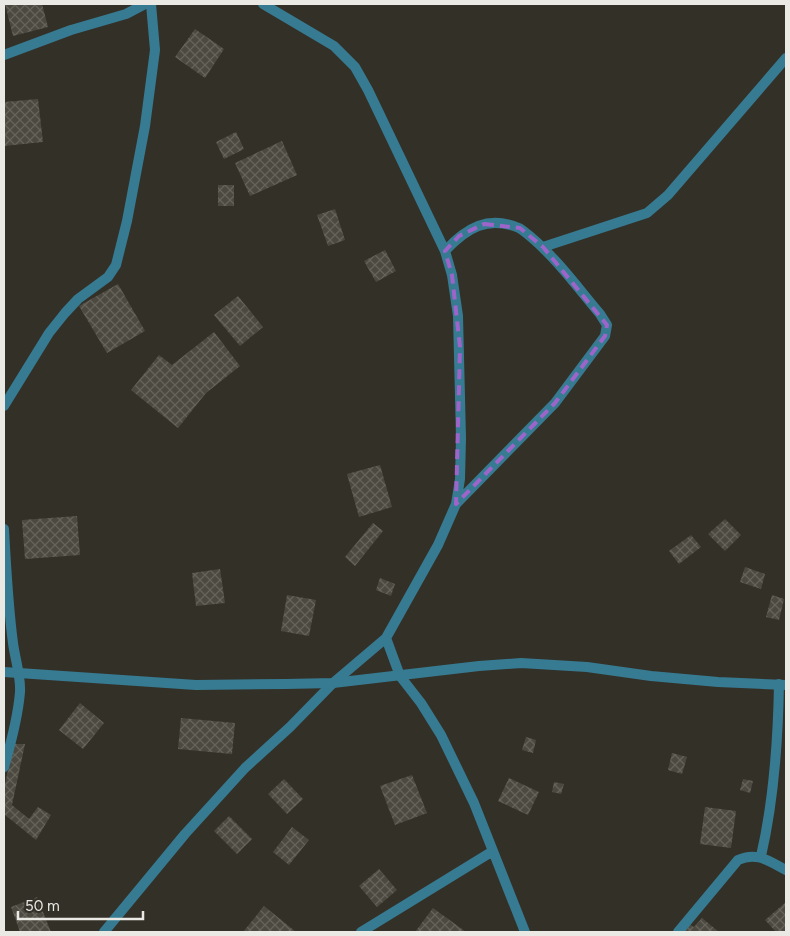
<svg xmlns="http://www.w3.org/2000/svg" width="790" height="936" viewBox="0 0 790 936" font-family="Figtree,sans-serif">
	<defs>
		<pattern id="building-cross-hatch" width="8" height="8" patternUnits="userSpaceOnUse" patternTransform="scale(1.25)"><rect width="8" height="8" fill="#4c4940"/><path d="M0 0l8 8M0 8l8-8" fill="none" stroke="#66635b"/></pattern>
	</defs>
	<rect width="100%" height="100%" fill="#333028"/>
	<!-- building -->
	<path fill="url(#building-cross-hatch)" d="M5 4H42L48 27 13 36Z
		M195 29 224 49 205 78 175 57Z
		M38 99 43 142 4 146V102Z
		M236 132 244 149 224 159 216 142Z
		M282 141 297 175 250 196 235 163Z
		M218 185H234V206H218Z
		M335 209 345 240 328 246 317 215Z
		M385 250 396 271 376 282 364 261Z
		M118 284 145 331 107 353 79 306Z
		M238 296 263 327 240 346 214 315Z
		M214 332 240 366 206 393 178 428 131 390 159 355 172 365Z
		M380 465 392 507 359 517 347 474Z
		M77 516 80 555 25 559 22 520Z
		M725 519 741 535 725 551 708 534Z
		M373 523 383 531 355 566 345 557Z
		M691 535 701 547 679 564 669 551Z
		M745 567 765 574 761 589 740 582Z
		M220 569 225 603 196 606 192 573Z
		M380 578 395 584 391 596 376 590Z
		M287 595 316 600 309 636 281 631Z
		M772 595 784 599 779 620 766 617Z
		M80 703 104 723 83 749 59 730Z
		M181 718 235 723 232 754 178 749Z
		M526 737 536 740 533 753 522 750Z
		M14 744H25L12 805 29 819 38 807 51 815 36 840 4 814V788Z
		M672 753 687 757 682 774 668 770Z
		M412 775 427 813 395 825 380 786Z
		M509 778 539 792 528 815 498 801Z
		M284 779 303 799 287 814 268 794Z
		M743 779 753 781 750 793 740 790Z
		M554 782 564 784 561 794 552 792Z
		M705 807 736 811 731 848 700 844Z
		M229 816 252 839 237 854 214 831Z
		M292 827 309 840 289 865 273 852Z
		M379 869 397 890 377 907 359 886Z
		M37 897 51 932H20L11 907Z
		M786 902V932H776L765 920Z
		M264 906 296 932H243Z
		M433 908 466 932H415Z
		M702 918 719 932H683L689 924 694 927Z"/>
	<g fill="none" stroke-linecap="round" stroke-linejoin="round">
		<!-- minor -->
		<path stroke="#377b92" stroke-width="10" d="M4 55 71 30 126 14 145 4
			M543 247 647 213 668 195 786 58
			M445 251C466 228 488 215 519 228 523 230 527 234 531 237 557 259 578 288 600 314L607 325 605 336 555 403 456 504
			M4 406 49 333 65 313 78 299 108 277 116 265 127 221 145 126 155 50 151 4
			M4 529C6 567 8 605 13 643 15 659 21 676 20 692 18 717 11 743 4 767
			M386 638 400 676 421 703 441 735 474 803 525 932
			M761 856C774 800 778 742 779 684
			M104 932 185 834 245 768 290 727 333 683 386 638 438 545 456 504 460 479 461 438 458 316 452 275 445 251 368 90 355 67 334 46 263 4
			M361 932 493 851
			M678 932 738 860C757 851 770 862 786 870"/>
		<!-- tertiary -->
		<path stroke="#377b92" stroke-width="10" d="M4 672 196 685 286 684 333 683 479 666 521 663 587 667 651 676 718 682 786 685"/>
	</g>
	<!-- marked area -->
	<path fill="none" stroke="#9d65ca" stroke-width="4" stroke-dasharray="10 6" stroke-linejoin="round" d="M484 224 520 228 543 247 607 325 605 336 555 403 456 504 460 347 452 275 445 251 459 236Z"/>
	<!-- border -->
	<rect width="790" height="936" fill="none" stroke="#ebe9e4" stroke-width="10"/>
	<!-- scale -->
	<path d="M18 911v8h125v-8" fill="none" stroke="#ebe9e4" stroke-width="2.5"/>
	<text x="25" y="911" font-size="15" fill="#ebe9e4" stroke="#333028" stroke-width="4" paint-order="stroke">50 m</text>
</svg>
